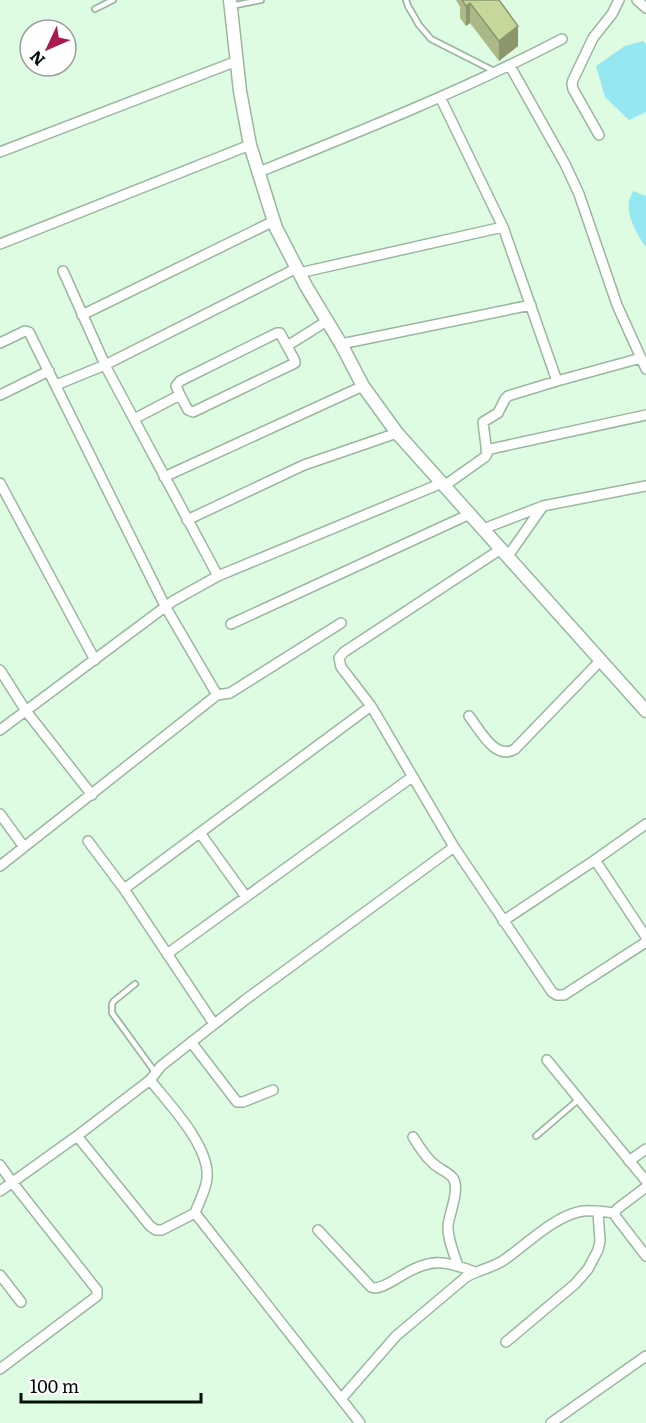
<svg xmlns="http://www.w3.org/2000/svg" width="646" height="1423" viewBox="0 0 646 1423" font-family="Literata,serif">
	<rect width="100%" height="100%" fill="#defce2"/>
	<!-- water -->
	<path fill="#95e7f2" d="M643 41 646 44V112L629 120 605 97 596 66 625 46Z
		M633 191 646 196V247C638 236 626 216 629 201 630 197 632 194 633 191Z"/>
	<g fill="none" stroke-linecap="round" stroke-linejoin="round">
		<!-- service casing -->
		<g stroke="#9bb69f" stroke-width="8">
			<path id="service" d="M406 0 408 6 419 25 431 39 494 71
				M231 6 261 0
				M95 9 113 0
				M135 984 114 1001 112 1004V1013L155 1072
				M536 1136 578 1100"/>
		</g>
		<!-- minor casing -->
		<g stroke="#9bb69f" stroke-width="12">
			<path id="minor" d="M637 0 646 8
				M510 66 565 164 579 194 617 305 646 369
				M440 97 503 227 557 381
				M599 135 573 89 572 84 573 80 593 38 612 14 619 0
				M0 152 237 61
				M259 172C361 131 464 90 562 39
				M0 244 250 145
				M63 271 107 369 218 576
				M299 273 503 227
				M82 315 274 221
				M0 343 25 331 29 332 165 606 217 695
				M341 344 531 305
				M56 385 105 365 297 268
				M0 395 49 371
				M180 395 188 410 193 412 295 363V361L287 346
				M134 419 180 395 176 386 180 381 277 333H280L287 346 327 321
				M486 450 646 415
				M164 477 363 386
				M0 483 95 660
				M444 486 485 457 487 454 483 422 498 413 505 399 508 396 557 381 641 358
				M187 520 304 465 397 433
				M483 529 543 506 646 486
				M501 549 344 652 339 658 341 667 371 706 380 721 454 847 552 992 557 995H564L646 942
				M508 556 543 506
				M231 624 470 514
				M0 670 26 711 92 795
				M469 716C480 730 495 761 515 749L601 660
				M0 730 173 601 218 576 442 483
				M0 814 24 847
				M200 833 246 897
				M88 841 124 889 214 1024
				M595 860 646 937
				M0 866 217 695 230 693 341 623
				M124 889 371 706
				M503 921 595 860 646 824
				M167 954 412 777
				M191 1042 237 1102H243L273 1090
				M547 1060 646 1181
				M150 1080C169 1104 210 1146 207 1178 206 1190 199 1202 195 1213
				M77 1136 150 1226 156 1230H162L195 1213 360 1423
				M413 1137C419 1146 425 1157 434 1164 439 1169 448 1172 453 1178 460 1189 450 1212 448 1225 447 1238 454 1253 458 1266
				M629 1161 646 1149
				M0 1165 12 1182 97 1290V1296L0 1369
				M646 1187 617 1209 615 1213 616 1217 646 1256
				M0 1191 77 1136 150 1080 161 1066 245 1000 454 847
				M318 1230 371 1287 375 1288C385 1287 392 1281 401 1276 430 1258 444 1260 475 1272
				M0 1275 21 1302
				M506 1342 575 1284 588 1269 598 1250 600 1241 598 1212
				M341 1399 396 1336 466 1277C478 1270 492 1268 504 1260 526 1245 555 1215 583 1211 593 1210 605 1212 615 1213
				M551 1423 646 1356"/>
		</g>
		<!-- tertiary casing -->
		<g stroke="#9bb69f" stroke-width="15">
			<path id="tertiary" d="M230 0 240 91 250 145 276 228 306 286 341 344 363 386 397 433 646 711"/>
		</g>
		<!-- service -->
		<use href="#service" stroke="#fff" stroke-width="4.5"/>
		<!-- minor -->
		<use href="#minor" stroke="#fff" stroke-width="9"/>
		<!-- tertiary -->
		<use href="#tertiary" stroke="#fff" stroke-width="12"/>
	</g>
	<!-- wall -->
	<path fill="#aab985" d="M456 0H499L518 46 499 61 470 23 466 26 460 18V7Z"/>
	<!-- shaded-wall -->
	<path fill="#8b966c" d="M470 3V23L466 26V6Z
		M518 26V46L499 61V41Z"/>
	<!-- building -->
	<path fill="#c6d79b" stroke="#8b966c" stroke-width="1.5" d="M462 0H499L518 26 499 41 470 3 466 6Z"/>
	<!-- north arrow -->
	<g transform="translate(48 48) rotate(226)"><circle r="28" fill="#ffffff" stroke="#9b9f9c" stroke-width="1.5"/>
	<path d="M0-4.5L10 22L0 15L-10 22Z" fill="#ab194f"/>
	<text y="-9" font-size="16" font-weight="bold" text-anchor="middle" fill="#050e07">N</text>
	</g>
	<!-- scale -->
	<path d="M21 1393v9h180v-9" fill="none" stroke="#050e07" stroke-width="3"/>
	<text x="30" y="1393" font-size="18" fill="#050e07" stroke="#ffffff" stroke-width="4.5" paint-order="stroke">100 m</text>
</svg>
